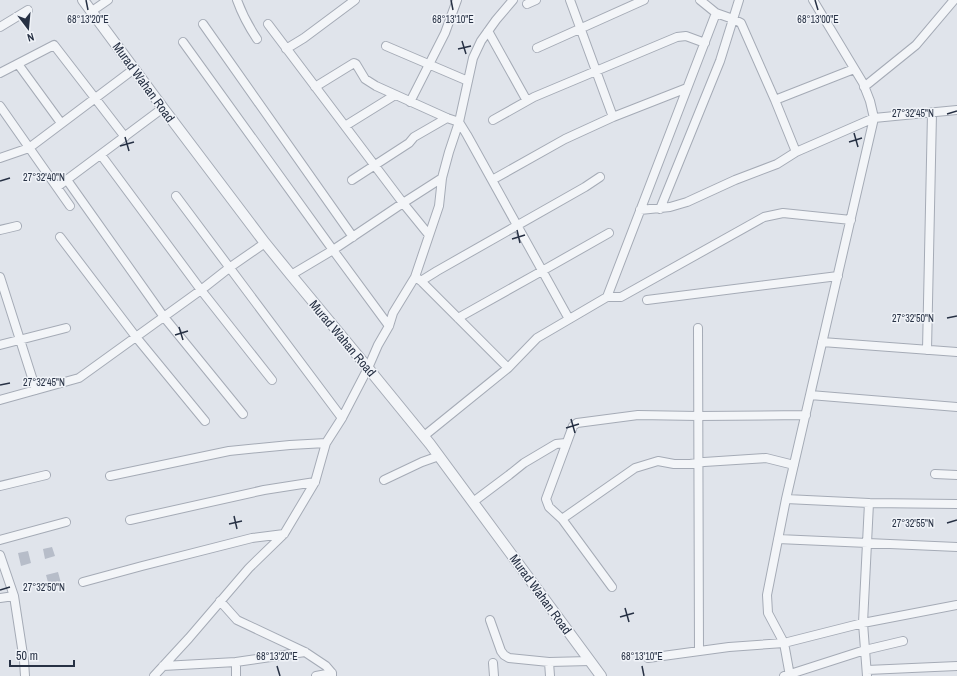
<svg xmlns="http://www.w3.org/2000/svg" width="957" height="676" viewBox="0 0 957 676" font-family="'Archivo Narrow',sans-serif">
	<rect width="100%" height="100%" fill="#e0e4eb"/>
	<!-- building -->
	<path fill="#b7bdc9" d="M52 547 55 556 45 559 43 549Z
		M28 551 31 563 21 566 18 553Z
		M58 572 61 583 49 586 46 575Z"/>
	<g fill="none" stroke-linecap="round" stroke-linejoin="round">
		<!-- minor casing -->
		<g stroke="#a5abb6" stroke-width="10">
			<path id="minor" d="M237 0C242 14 249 27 257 39
				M570 0 613 117
				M700 0 716 13 733 19 741 23 775 100 796 152
				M527 4 536 0
				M92 11 108 0
				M203 24 353 237
				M268 24 403 203 429 235
				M0 27 28 10
				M488 31 527 101
				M183 42 333 250 389 326
				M386 46 468 81
				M537 48 644 0
				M286 49 304 38 355 0
				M18 64 61 123
				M0 73 54 45 125 137
				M315 87 354 63 356 64 365 79 376 86 447 118 459 122 467 135 569 319
				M864 87 916 45 954 0
				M775 100 854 69
				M410 102 445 33 457 0
				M0 106 70 206
				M493 120 534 97 677 37 686 36 705 43
				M345 126 395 95
				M101 155 201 290 272 380
				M0 158 29 148 134 69
				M67 180 164 317 243 414
				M352 180 409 143 414 137 447 118
				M492 180 565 139 613 117 687 88
				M57 187 163 108
				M176 196 342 418
				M660 209 720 61 739 0
				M640 210 670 207 687 202 735 180 777 164 796 152 874 118 957 110
				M0 230 17 226
				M60 237 136 337 205 421
				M291 275 333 250 403 203 442 178
				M0 277 36 390
				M417 278 421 281 508 368
				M421 281 437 271 585 187 600 177
				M607 297 716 13
				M647 300 838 276
				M458 318 542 271 609 233
				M698 328 699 651
				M822 342 957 352
				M0 345 66 328
				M927 350 932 113
				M810 395 957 407
				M0 400 79 378 201 290 229 268 265 243
				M424 436 508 368 537 338 607 297H621L764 217 783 213 851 220
				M935 474 957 475
				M110 476 229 451 290 445 326 443
				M384 480 422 462 439 456
				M0 486 46 475
				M786 499 869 503 957 504
				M473 502 509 475 524 463 556 444 566 443
				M562 519 635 468 658 461 674 464H690L704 462 766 458 794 465
				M130 520 264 490 315 482
				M778 539 957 547
				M0 540 66 522
				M0 555 14 596 24 661 25 676
				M83 582 142 566 252 538 284 534
				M612 587 562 519 549 507 546 499 573 426 577 423 638 415 698 416 806 415
				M0 598 14 596
				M220 601 237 620 305 652 326 666 332 673V676
				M490 620 501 651 504 655 509 658 549 662 590 661
				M648 658 729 647 784 643 863 623 957 605
				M549 662 550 676
				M493 663 494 676
				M163 666 236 662
				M867 670 957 666
				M154 676 189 638 249 568 284 534 315 482 326 443 342 418 368 368 378 345 389 326 393 313 415 277 439 206 442 178 449 152 459 122 473 58 481 41 496 20 513 0
				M236 676V662L305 652
				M316 676 332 673
				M784 676 865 650 903 641
				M790 676 784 643 768 613 767 595 786 499 874 118 870 101 863 83 813 0
				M867 676 863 623 869 503"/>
		</g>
		<!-- tertiary casing -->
		<g stroke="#a5abb6" stroke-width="12">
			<path id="tertiary" d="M83 0 163 108 265 243 291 275 368 368 430 444 590 661 601 676"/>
		</g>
		<!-- minor -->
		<use href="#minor" stroke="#f3f5f8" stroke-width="8"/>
		<!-- tertiary -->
		<use href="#tertiary" stroke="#f3f5f8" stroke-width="10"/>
	</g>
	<!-- ticks -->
	<path fill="none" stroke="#273144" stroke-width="1.5" d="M86 0 88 10M451 0 453 10M815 0 818 10M462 41 466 54M458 49 471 46M947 114 957 111M854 133 858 147M125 137 129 151M849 142 862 138M120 146 134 142M0 181 10 178M517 230 520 243M512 239 525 235M947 318 957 316M179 327 183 340M175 335 188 331M0 385 10 383M571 419 575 433M566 428 579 424M234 516 237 529M947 523 957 520M229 524 242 521M0 590 10 587M625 608 629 622M620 617 634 613M277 666 280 676M642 666 644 676"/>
	<g text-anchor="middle" stroke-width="3" stroke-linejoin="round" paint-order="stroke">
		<!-- street labels -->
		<g font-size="13" fill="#273144" stroke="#f0f3f8">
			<text transform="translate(144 82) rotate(54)" y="5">Murad Wahan Road</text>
			<text transform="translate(343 338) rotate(50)" y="5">Murad Wahan Road</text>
			<text transform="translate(541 594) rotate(54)" y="5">Murad Wahan Road</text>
		</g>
	</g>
	<g font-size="10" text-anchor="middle" fill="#273144" stroke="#f0f3f8" stroke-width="3" stroke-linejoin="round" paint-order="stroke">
		<text x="88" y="23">68°13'20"E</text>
		<text x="453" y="23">68°13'10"E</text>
		<text x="818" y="23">68°13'00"E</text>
		<text x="913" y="117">27°32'45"N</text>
		<text x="44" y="181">27°32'40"N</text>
		<text x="913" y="322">27°32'50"N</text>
		<text x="44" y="386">27°32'45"N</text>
		<text x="913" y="527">27°32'55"N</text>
		<text x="44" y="591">27°32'50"N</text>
		<text x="277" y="660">68°13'20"E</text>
		<text x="642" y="660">68°13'10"E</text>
	</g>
	<!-- north arrow -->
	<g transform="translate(28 28) rotate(164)" stroke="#f0f3f8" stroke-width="3" paint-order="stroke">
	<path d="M0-3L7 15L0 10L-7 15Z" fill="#273144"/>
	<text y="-6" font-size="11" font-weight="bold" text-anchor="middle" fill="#273144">N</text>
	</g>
	<!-- scale -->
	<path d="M10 660v6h64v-6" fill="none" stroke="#273144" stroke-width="2"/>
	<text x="16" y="660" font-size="12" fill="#273144" stroke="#f0f3f8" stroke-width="3" paint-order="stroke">50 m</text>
</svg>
